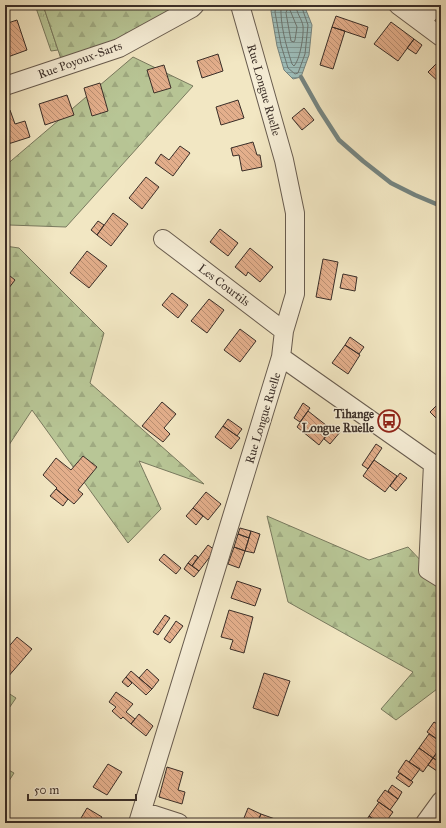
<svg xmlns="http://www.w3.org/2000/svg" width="446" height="828" viewBox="0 0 446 828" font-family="'IM FELL Great Primer',serif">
	<defs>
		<pattern id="grass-tufts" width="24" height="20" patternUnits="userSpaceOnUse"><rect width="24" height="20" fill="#b8c696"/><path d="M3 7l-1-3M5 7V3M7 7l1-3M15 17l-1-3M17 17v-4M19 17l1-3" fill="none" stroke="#9faa81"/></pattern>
		<pattern id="forest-firs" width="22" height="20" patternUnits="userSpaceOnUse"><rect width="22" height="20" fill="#b8c696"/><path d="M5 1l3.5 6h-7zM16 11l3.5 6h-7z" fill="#9faa81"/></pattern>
		<pattern id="water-rules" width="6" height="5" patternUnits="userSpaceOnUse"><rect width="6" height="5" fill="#9dbebb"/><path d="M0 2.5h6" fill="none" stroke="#819b98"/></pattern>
		<pattern id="building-back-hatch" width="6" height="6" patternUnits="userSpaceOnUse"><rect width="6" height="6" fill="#e4af8c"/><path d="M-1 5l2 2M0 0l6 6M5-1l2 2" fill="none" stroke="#ba8f72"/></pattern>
	</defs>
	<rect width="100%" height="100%" fill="#f2e7c3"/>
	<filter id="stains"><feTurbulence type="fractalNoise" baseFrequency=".005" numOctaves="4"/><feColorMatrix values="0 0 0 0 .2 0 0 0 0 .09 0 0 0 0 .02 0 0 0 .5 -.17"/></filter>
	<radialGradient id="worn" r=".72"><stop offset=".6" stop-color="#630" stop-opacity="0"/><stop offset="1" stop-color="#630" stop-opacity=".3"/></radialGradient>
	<!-- grass -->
	<path fill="url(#grass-tufts)" stroke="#797a5f" d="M35 5H43L58 50 51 51Z
		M5 691 16 698 5 714Z
		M5 768 14 773 5 787Z"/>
	<!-- forest -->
	<path fill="url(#forest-firs)" stroke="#797a5f" d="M43 5H185L116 43 62 62Z
		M133 57 193 86 66 227 9 225 5 219V166Z
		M5 246 19 248 104 333 90 383 204 484 139 461 161 509 128 543 32 410 5 451Z
		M267 516 369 560 408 547 441 582V686L396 720 381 709 413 672 288 602Z"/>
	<!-- water -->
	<path fill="url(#water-rules)" stroke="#758480" d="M273 5H304L312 25 309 55 301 77 293 79 284 70 277 46 271 11Z"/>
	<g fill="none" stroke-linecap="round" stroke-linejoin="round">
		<!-- shore -->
		<path stroke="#6c7672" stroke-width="1" d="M276 5 275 12 281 45 288 68 295 74 298 73 305 54 308 25 301 5
			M281 5C280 25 286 45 292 64L294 66C300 60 304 35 303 26 302 19 296 13 296 5
			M288 9 290 10 297 27 295 40 294 42 291 41 286 13Z"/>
		<!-- stream -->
		<path stroke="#758480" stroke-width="4.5" d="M301 77 319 109 339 140 363 161 391 183 415 195 441 206"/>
	</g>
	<!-- building -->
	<path fill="url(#building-back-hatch)" stroke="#3a2e28" d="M336 16 368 27 365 38 332 27Z
		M17 20 27 50 5 58V24Z
		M391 22 414 39 398 61 374 44Z
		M332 27 345 31 333 69 320 65Z
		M414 39 422 45 416 54 407 48Z
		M218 54 223 71 202 78 197 61Z
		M441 59V84L428 72Z
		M164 65 171 88 154 93 147 70Z
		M100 83 108 111 92 116 84 88Z
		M67 95 74 115 45 125 39 104Z
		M238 100 244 118 221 125 216 107Z
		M304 108 314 120 302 130 292 118Z
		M10 110 15 124 25 121 30 137 5 145V112Z
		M253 142 257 155H260L262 167 242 171 239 155 233 156 231 148Z
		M180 146 190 153 173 176 155 163 161 154 169 160Z
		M146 177 159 187 142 209 129 198Z
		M113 213 128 224 111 246 97 235Z
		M98 221 104 225 97 235 91 230Z
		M220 229 238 243 228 256 210 242Z
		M250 248 273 267 260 282 248 272 246 276 235 267Z
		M87 251 107 266 89 288 70 273Z
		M323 259 338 262 331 300 316 297Z
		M5 272 15 280 5 293Z
		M343 274 357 277 355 291 340 288Z
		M172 293 188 305 178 318 162 305Z
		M209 299 224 310 207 333 191 321Z
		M240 329 256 341 240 362 224 350Z
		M350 337 364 347 359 354 345 345Z
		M345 345 360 355 348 374 332 363Z
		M441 401V423L430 412Z
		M162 402 176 414 164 428 170 434 163 442 142 426Z
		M303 403 310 408 300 422 294 418Z
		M308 411 331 429 319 445 297 427Z
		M228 419 242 429 237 436 223 426Z
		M334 425 341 431 330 444 324 439Z
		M223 426 240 438 231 449 215 437Z
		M376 444 382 448 368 469 362 465Z
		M83 456 97 467 78 490 83 494 74 504 56 489 57 488 43 475 56 458 71 470Z
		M374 460 397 476 385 492 363 476Z
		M400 473 407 478 396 491 390 486Z
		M56 489 68 499 63 506 50 496Z
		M206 492 221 504 208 520 193 508Z
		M193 508 203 516 196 525 186 516Z
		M240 528 251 531 249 538 238 534Z
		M251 531 260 534 254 553 245 551Z
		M238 534 249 538 245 551 234 547Z
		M208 545 215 550 199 571 192 566Z
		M234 547 245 551 239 568 228 564Z
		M164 554 181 568 176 574 159 560Z
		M195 555 198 557 192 566 188 563Z
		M188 563 199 571 194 577 184 569Z
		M237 581 261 589 255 606 231 598Z
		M229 610 253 617 244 653 230 649 233 640 221 637Z
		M165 615 170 618 158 635 153 632Z
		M176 621 183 626 170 643 164 639Z
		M17 637 32 649 7 678 5 676V651Z
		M147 669 159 680 152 689 139 678Z
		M131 671 152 689 146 695 126 677Z
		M264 673 290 681 278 716 253 708Z
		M126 677 132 683 128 687 122 682Z
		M116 692 133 704 126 712 135 719 131 724 123 717 121 719 112 711 116 707 109 702Z
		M139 714 153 726 146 736 131 724Z
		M441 718V726L437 723Z
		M434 722 441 726V739L440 741 427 732Z
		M429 734 441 742V746L433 758 419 748Z
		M419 748 433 758 423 772 409 762Z
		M439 750 441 752V763L433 758Z
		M433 758 441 763V766L437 771 428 765Z
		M406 760 420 769 411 781 398 772Z
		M108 764 122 772 107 795 93 787Z
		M167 767 183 772 178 790 185 792 182 804 159 797Z
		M400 773 413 782 409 787 396 778Z
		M392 785 402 792 398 799 388 791Z
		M385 790 398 799 390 810 377 801Z
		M379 802 393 812 385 823H379L369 816Z
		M87 808 102 817 98 823H78Z
		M248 808 261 814 257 823H242Z
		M261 814 275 819 273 823H257Z
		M369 816 379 823H365Z
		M389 818 395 823H385Z"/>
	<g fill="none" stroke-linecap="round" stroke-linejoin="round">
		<!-- minor casing -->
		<g stroke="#685c4f" stroke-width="20">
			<path id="minor" d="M398 5 441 37
				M421 22 436 5
				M5 86 119 48 192 8 195 5
				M163 239 284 331
				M281 357 433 464
				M433 464 428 570 441 578
				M142 811 179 823
				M138 823 281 357 284 331 295 294V213L284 160 240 5
				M425 823 441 801"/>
		</g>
		<!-- minor -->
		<use href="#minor" stroke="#f7efd8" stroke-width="18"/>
	</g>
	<!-- icons -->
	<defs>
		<g id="bus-ring" transform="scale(1.15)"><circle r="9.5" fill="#f7efd8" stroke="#8f2418" stroke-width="1.5"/><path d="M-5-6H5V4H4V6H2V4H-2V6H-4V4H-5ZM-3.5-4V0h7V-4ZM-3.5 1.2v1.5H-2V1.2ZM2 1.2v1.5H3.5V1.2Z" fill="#8f2418"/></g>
	</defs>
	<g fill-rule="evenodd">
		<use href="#bus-ring" x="389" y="421"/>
	</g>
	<g text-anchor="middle" stroke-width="3" stroke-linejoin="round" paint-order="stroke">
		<!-- street labels -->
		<g font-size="12" fill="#3a2e28" stroke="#f7efd8">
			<text transform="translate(80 60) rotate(-20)" y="4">Rue Poyoux-Sarts</text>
			<text transform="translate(264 90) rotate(74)" y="4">Rue Longue Ruelle</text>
			<text transform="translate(224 285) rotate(37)" y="4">Les Courtils</text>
			<text transform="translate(263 418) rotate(-73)" y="4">Rue Longue Ruelle</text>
		</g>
		<!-- poi labels -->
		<g font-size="12" font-weight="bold" fill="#3a2e28" stroke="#f7efd8" text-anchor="end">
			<text x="374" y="418">Tihange<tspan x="374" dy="14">Longue Ruelle</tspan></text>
		</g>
	</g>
	<!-- margin -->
	<rect width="446" height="828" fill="none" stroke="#f2e7c3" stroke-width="20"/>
	<rect x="6" y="6" width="434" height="816" fill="none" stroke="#3a2e28" stroke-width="2"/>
	<rect x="10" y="10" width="426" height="808" fill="none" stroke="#3a2e28"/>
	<!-- scale -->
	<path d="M28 794v6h108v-6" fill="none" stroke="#3a2e28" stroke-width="2"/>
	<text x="34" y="794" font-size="12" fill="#3a2e28" stroke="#f7efd8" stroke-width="3" paint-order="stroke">50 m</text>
	<rect width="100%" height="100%" filter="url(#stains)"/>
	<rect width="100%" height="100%" fill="url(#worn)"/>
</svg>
